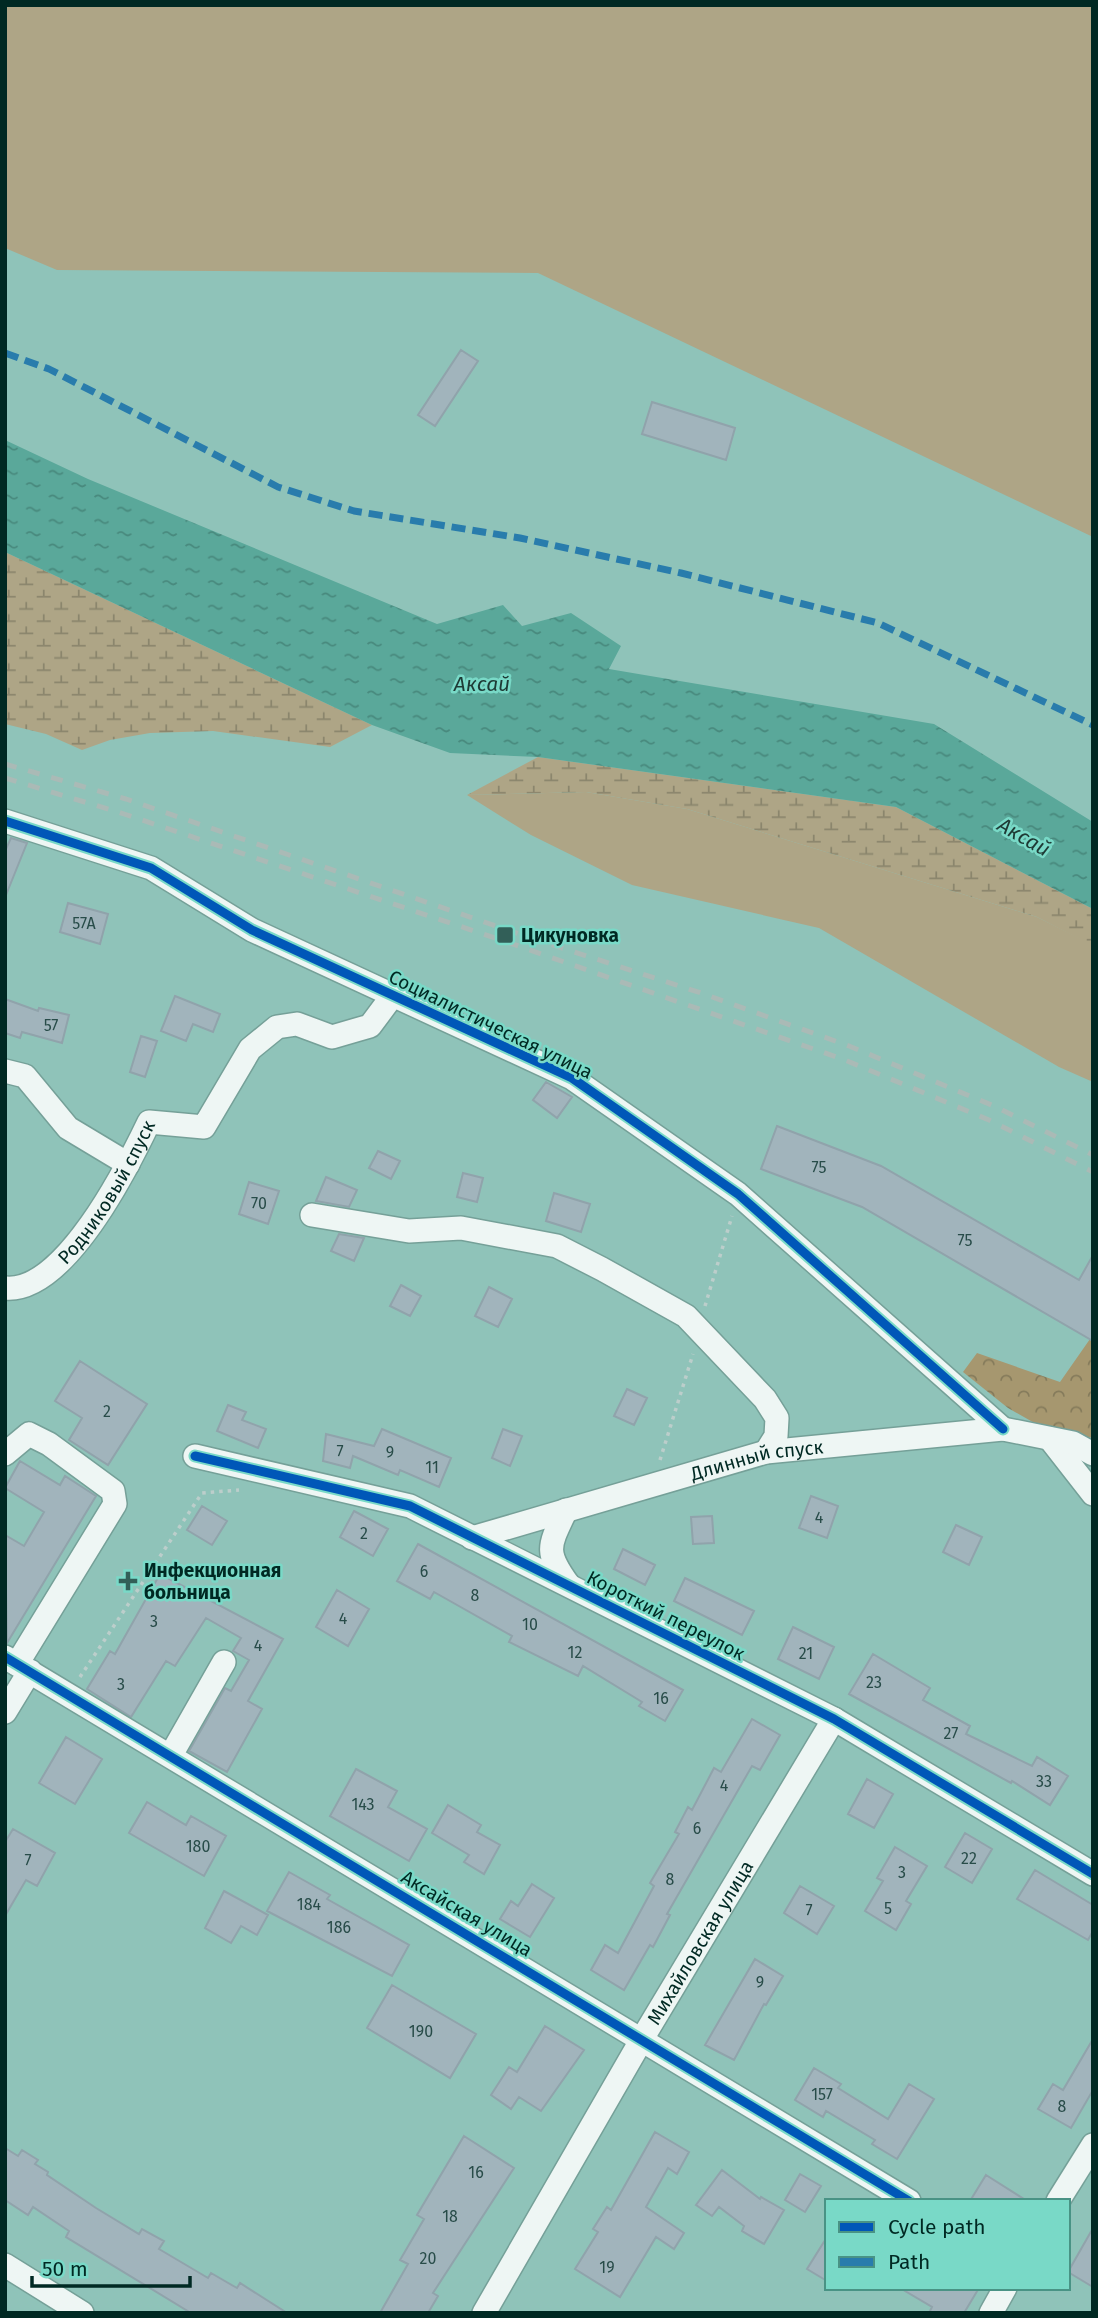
<svg xmlns="http://www.w3.org/2000/svg" width="1098" height="2318" viewBox="0 0 1098 2318" font-family="'Fira Sans',sans-serif">
	<defs>
		<pattern id="forest-crowns" width="20" height="18" patternUnits="userSpaceOnUse" patternTransform="scale(1.75)"><rect width="20" height="18" fill="#a6976f"/><path d="M2 6a3 3 0 1 1 6 0M12 15a3 3 0 1 1 6 0" fill="none" stroke="#857b5b"/></pattern>
		<pattern id="wetland-marsh" width="20" height="14" patternUnits="userSpaceOnUse" patternTransform="scale(1.75)"><rect width="20" height="14" fill="#aea586"/><path d="M1 5h8M5 5V1M11 12h8M15 12V8" fill="none" stroke="#8b866d"/></pattern>
		<pattern id="water-ripples" width="26" height="14" patternUnits="userSpaceOnUse" patternTransform="scale(1.75)"><rect width="26" height="14" fill="#5aa89a"/><path d="M2 4q2-2 4 0t4 0M15 11q2-2 4 0t4 0" fill="none" stroke="#48897d"/></pattern>
	</defs>
	<rect width="100%" height="100%" fill="#8fc3b9"/>
	<!-- grass -->
	<path fill="#aea586" d="M5 5H1093V537L538 273 57 270 5 248Z
		M586 792 687 809 1037 917 1093 945V1082L1059 1067 819 928 632 885 531 835 467 795Z"/>
	<!-- forest -->
	<path fill="url(#forest-crowns)" d="M1090 1339 1093 1342V1438L1045 1429 1008 1408 963 1372 977 1353 1060 1382Z"/>
	<!-- wetland -->
	<path fill="url(#wetland-marsh)" d="M5 552 372 725 330 747 213 731 150 733 110 740 82 750 46 734 5 724Z
		M538 757 896 807 1093 909V946L1037 917 687 809 586 792 467 795Z"/>
	<!-- water -->
	<path fill="url(#water-ripples)" d="M5 440 88 479 437 624 503 605 522 626 571 613 621 646 609 669 934 724 1093 822V909L896 807 538 757 450 753 372 725 5 552Z"/>
	<!-- building -->
	<path fill="#a1b4bc" stroke="#90a3ab" stroke-width="2" d="M461 350 478 361 435 426 418 415Z
		M652 402 735 428 726 460 642 434Z
		M11 838 27 843 6 895 5 851Z
		M68 903 108 914 100 944 60 932Z
		M175 996 220 1014 213 1032 193 1024 186 1041 161 1031Z
		M5 999 38 1011 39 1008 69 1015 62 1043 22 1032 20 1038 5 1033Z
		M141 1036 157 1041 145 1077 130 1072Z
		M546 1082 572 1097 557 1118 533 1100Z
		M777 1126 881 1166 1079 1280 1093 1255V1341L862 1207 761 1169Z
		M378 1151 400 1161 391 1179 369 1168Z
		M463 1173 483 1178 477 1202 457 1197Z
		M326 1177 357 1190 349 1207 316 1201Z
		M249 1182 279 1191 268 1224 239 1214Z
		M554 1193 590 1204 581 1232 546 1221Z
		M339 1234 364 1238 354 1261 331 1251Z
		M401 1285 421 1296 410 1316 390 1306Z
		M489 1287 512 1299 498 1327 475 1316Z
		M80 1361 147 1404 108 1465 69 1440 82 1418 55 1401Z
		M627 1389 647 1398 634 1425 614 1416Z
		M228 1405 246 1412 242 1420 266 1429 258 1448 217 1431Z
		M382 1429 451 1458 439 1487 400 1470 398 1475 353 1456 350 1468 323 1461 326 1434 374 1446Z
		M503 1429 522 1436 510 1466 492 1458Z
		M20 1461 60 1485 65 1476 96 1496 7 1643 5 1535 24 1546 44 1512 5 1488Z
		M811 1496 838 1506 827 1538 799 1528Z
		M202 1506 227 1521 212 1545 187 1530Z
		M354 1511 388 1529 373 1556 340 1537Z
		M712 1516 714 1543 693 1544 691 1517Z
		M956 1525 982 1537 969 1565 943 1552Z
		M418 1544 683 1690 665 1721 639 1706 642 1702 583 1666 578 1676 509 1642 512 1636 434 1592 430 1599 397 1581Z
		M623 1549 655 1565 645 1585 614 1569Z
		M160 1574 283 1639 248 1701 262 1709 227 1772 189 1751 225 1688 231 1691 249 1660 233 1651 241 1638 206 1618 175 1666 166 1661 131 1717 87 1689 110 1651 115 1654Z
		M685 1578 754 1611 742 1635 674 1601Z
		M337 1590 369 1609 348 1646 316 1627Z
		M793 1627 834 1647 819 1679 778 1659Z
		M873 1654 930 1688 923 1700 970 1726 966 1734 1032 1766 1037 1757 1068 1776 1050 1805 1012 1781 1011 1783 849 1694Z
		M752 1719 780 1735 760 1770 752 1766 667 1914 670 1915 653 1947 650 1945 624 1990 591 1970 605 1945 618 1953 654 1886 650 1883 679 1834 675 1832 688 1807 692 1810 714 1768 721 1772Z
		M66 1737 102 1759 75 1804 39 1783Z
		M356 1769 397 1791 388 1807 427 1829 409 1861 330 1816Z
		M867 1779 893 1794 874 1828 848 1814Z
		M147 1802 186 1825 191 1816 226 1836 204 1876 129 1833Z
		M448 1805 481 1825 477 1832 500 1845 484 1874 464 1862 469 1855 432 1833Z
		M13 1829 55 1853 37 1886 26 1880 5 1916V1842Z
		M965 1833 992 1849 972 1883 945 1867Z
		M895 1847 927 1866 906 1901 911 1904 896 1930 865 1911 883 1881 877 1878Z
		M1035 1870 1093 1905V1931L1088 1940 1017 1899Z
		M289 1872 330 1895 327 1899 409 1945 392 1976 267 1911Z
		M532 1884 554 1898 530 1937 500 1919 511 1901 518 1906Z
		M800 1886 834 1906 817 1934 784 1913Z
		M224 1891 268 1915 257 1935 241 1926 231 1943 205 1928Z
		M755 1959 783 1976 766 2005 764 2004 734 2060 705 2045Z
		M392 1985 476 2034 450 2078 367 2028Z
		M545 2026 584 2050 541 2111 519 2097 511 2109 491 2095 509 2067 517 2072Z
		M1093 2039V2090L1071 2128 1038 2109 1053 2084 1063 2090Z
		M814 2068 841 2084 838 2088 888 2119 909 2084 934 2099 897 2159 872 2144 875 2140 826 2111 823 2117 795 2100Z
		M655 2132 689 2152 677 2174 668 2168 646 2207 684 2233 674 2249 656 2237 620 2297 575 2269 598 2232 593 2229 607 2207 611 2210Z
		M464 2136 514 2168 433 2293 438 2296 428 2313H380L408 2264 400 2260 424 2219 417 2215Z
		M5 2148 18 2156 22 2150 38 2160 35 2164 48 2172 47 2175 96 2208 139 2234 142 2229 164 2241 159 2249 208 2278 211 2273 237 2288 240 2283 287 2313H191L66 2237 69 2231 33 2207 28 2215 5 2200Z
		M722 2170 760 2199 761 2197 784 2210 764 2244 742 2231 744 2226 719 2207 712 2216 696 2205Z
		M800 2174 821 2186 805 2212 785 2200Z
		M986 2175 1027 2201H970Z
		M1093 2228V2287L1068 2272Z
		M827 2237V2281L807 2269Z
		M900 2288H979L964 2313H929L932 2307Z"/>
	<g fill="none" stroke-linecap="round" stroke-linejoin="round">
		<!-- minor casing -->
		<g stroke="#75a098" stroke-width="26">
			<g id="minor">
				<path d="M5 821 151 868 252 930 572 1078 738 1194 1003 1429"/>
				<path d="M5 1071 25 1076 68 1128 128 1164"/>
				<path d="M312 1215 409 1231 461 1228 557 1246 602 1269 686 1316 765 1399 777 1418 776 1436 766 1452"/>
				<path id="s1" d="M5 1288C64 1294 127 1168 149 1122L204 1127 250 1049 277 1027 297 1024 332 1037 356 1030 370 1026 393 995"/>
				<path d="M1050 1439 1093 1494"/>
				<path d="M5 1454 29 1434 49 1444 113 1491 115 1504 17 1664"/>
				<path d="M195 1456 410 1506 834 1719 1093 1874"/>
				<path d="M566 1510C549 1546 544 1551 568 1584"/>
				<path id="s2" d="M472 1538 766 1452 1003 1429 1073 1443 1093 1454"/>
				<path d="M5 1657 909 2201"/>
				<path d="M5 1712 30 1671"/>
				<path d="M171 1755 224 1662"/>
				<path d="M1058 2201 1093 2145"/>
				<path d="M5 2265 82 2313"/>
				<path id="s3" d="M484 2313 642 2039 834 1719"/>
				<path d="M991 2313 1005 2288"/>
			</g>
		</g>
		<!-- path -->
		<path stroke="#bccecb" stroke-width="3.5" stroke-dasharray="3.5 5" stroke-linecap="butt" d="M705 1306 732 1216
			M660 1460 693 1354
			M80 1677 202 1493 239 1490"/>
		<!-- minor -->
		<use href="#minor" stroke="#eef6f4" stroke-width="23"/>
		<!-- rail -->
		<path stroke="#aabab6" stroke-width="5" stroke-dasharray="12 12" stroke-linecap="butt" d="M5 764 126 799 528 937 701 993 849 1046 994 1106 1093 1155
			M5 778 121 813 504 941 845 1060 989 1120 1093 1172"/>
		<!-- quiet -->
		<path stroke="#297cac" stroke-width="7" stroke-dasharray="14 7" stroke-linecap="butt" d="M5 353 49 369 278 487 354 511 520 538 681 573 878 623 1093 725"/>
		<!-- cycleway casing -->
		<g stroke="#79d9c7" stroke-width="13">
			<path id="cycleway" d="M5 821 151 868 252 930 572 1078 738 1194 1003 1429
				M195 1456 410 1506 834 1719 1093 1874
				M5 1657 909 2201"/>
		</g>
		<!-- cycleway -->
		<use href="#cycleway" stroke="#0057b8" stroke-width="9"/>
	</g>
	<!-- markers -->
	<g fill="#325f58" stroke="#79d9c7" stroke-width="2.5">
		<rect x="496" y="926" width="18" height="18" rx="3.5"/>
		<path d="M124.5 1570.5h7v7h7v7h-7v7h-7v-7h-7v-7h7z"/>
	</g>
	<g text-anchor="middle" stroke-width="5" stroke-linejoin="round" paint-order="stroke">
		<!-- number labels -->
		<g font-size="16" fill="#284c49">
			<text x="84" y="929">57А</text>
			<text x="51" y="1031">57</text>
			<text x="819" y="1173">75</text>
			<text x="259" y="1209">70</text>
			<text x="965" y="1246">75</text>
			<text x="107" y="1417">2</text>
			<text x="340" y="1457">7</text>
			<text x="390" y="1458">9</text>
			<text x="432" y="1473">11</text>
			<text x="819" y="1523">4</text>
			<text x="364" y="1539">2</text>
			<text x="424" y="1577">6</text>
			<text x="475" y="1601">8</text>
			<text x="343" y="1624">4</text>
			<text x="154" y="1627">3</text>
			<text x="530" y="1630">10</text>
			<text x="258" y="1651">4</text>
			<text x="575" y="1658">12</text>
			<text x="806" y="1659">21</text>
			<text x="874" y="1688">23</text>
			<text x="121" y="1690">3</text>
			<text x="661" y="1704">16</text>
			<text x="951" y="1739">27</text>
			<text x="1044" y="1787">33</text>
			<text x="724" y="1791">4</text>
			<text x="363" y="1810">143</text>
			<text x="697" y="1834">6</text>
			<text x="198" y="1852">180</text>
			<text x="969" y="1864">22</text>
			<text x="28" y="1866">7</text>
			<text x="902" y="1878">3</text>
			<text x="670" y="1885">8</text>
			<text x="309" y="1910">184</text>
			<text x="888" y="1914">5</text>
			<text x="809" y="1916">7</text>
			<text x="339" y="1933">186</text>
			<text x="760" y="1988">9</text>
			<text x="421" y="2037">190</text>
			<text x="822" y="2100">157</text>
			<text x="1062" y="2112">8</text>
			<text x="476" y="2178">16</text>
			<text x="450" y="2222">18</text>
			<text x="428" y="2264">20</text>
			<text x="607" y="2273">19</text>
		</g>
		<!-- poi labels -->
		<g font-size="19" font-weight="bold" fill="#002923" stroke="#79d9c7" text-anchor="start">
			<text x="521" y="942">Цикуновка</text>
			<text x="144" y="1577">Инфекционная<tspan x="144" dy="22">больница</tspan></text>
		</g>
		<!-- street labels -->
		<g font-size="19" fill="#002923" stroke="#79d9c7">
			<text transform="translate(491 1024) rotate(26)" y="7">Социалистическая улица</text>
			<text dy="7" stroke="none"><textPath href="#s1" startOffset="147">Родниковый спуск</textPath></text>
			<text dy="7" stroke="none"><textPath href="#s2" startOffset="296">Длинный спуск</textPath></text>
			<text transform="translate(666 1615) rotate(27)" y="7">Короткий переулок</text>
			<text transform="translate(467 1913) rotate(31)" y="7">Аксайская улица</text>
			<text dy="7" stroke="none"><textPath href="#s3" startOffset="429">Михайловская улица</textPath></text>
		</g>
		<!-- water labels -->
		<g font-size="21" font-style="italic" fill="#1e3a35" stroke="#79d9c7">
			<text x="482" y="691">Аксай</text>
			<text transform="translate(1024 837) rotate(30)" y="7">Аксай</text>
		</g>
	</g>
	<!-- border -->
	<rect width="1098" height="2318" fill="none" stroke="#002923" stroke-width="14"/>
	<!-- legend -->
	<rect x="825" y="2199" width="245" height="91" fill="#79d9c7" stroke="#499385" stroke-width="2"/>
	<rect x="839" y="2222" width="35" height="10" fill="#0057b8" stroke="#499385" stroke-width="2"/>
	<text x="888" y="2234" font-size="21" fill="#002923">Cycle path</text>
	<rect x="839" y="2257" width="35" height="10" fill="#297cac" stroke="#499385" stroke-width="2"/>
	<text x="888" y="2269" font-size="21" fill="#002923">Path</text>
	<!-- scale -->
	<path d="M32 2276v10h158v-10" fill="none" stroke="#002923" stroke-width="3.5"/>
	<text x="42" y="2276" font-size="21" fill="#002923" stroke="#79d9c7" stroke-width="5" paint-order="stroke">50 m</text>
</svg>
